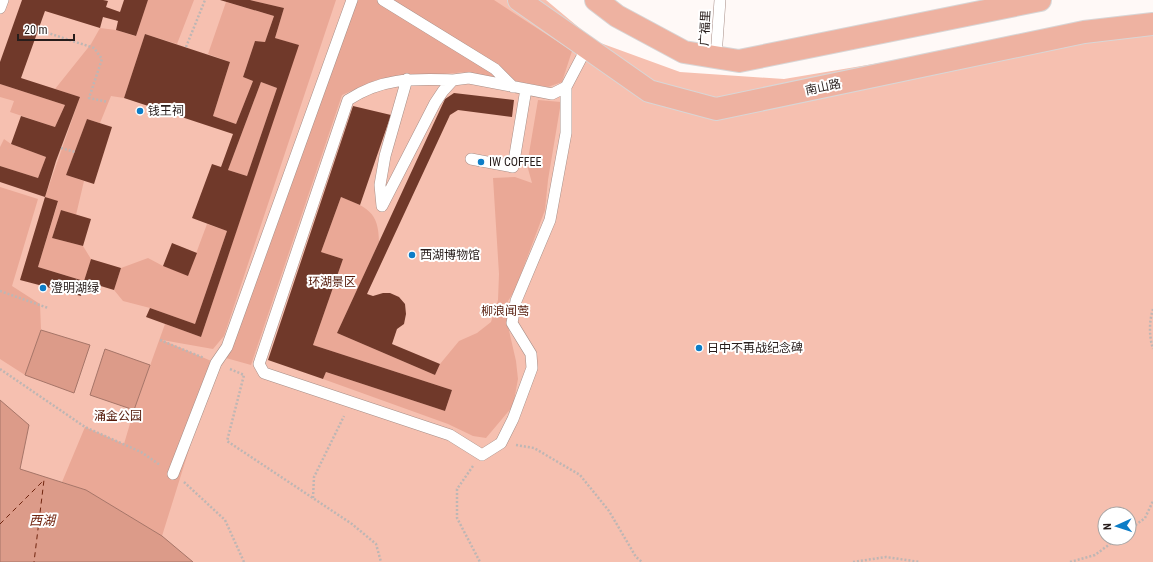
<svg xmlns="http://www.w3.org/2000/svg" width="1153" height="562" viewBox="0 0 1153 562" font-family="'Roboto Condensed','Noto Sans SC',sans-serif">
	<rect width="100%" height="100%" fill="#fff9f7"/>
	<!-- green -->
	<path fill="#f6c0b0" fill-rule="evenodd" d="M0 0H546L595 41 680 72 784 79 1153 17V562H0ZM1105 514H1129V538H1105Z"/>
	<!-- forest -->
	<path fill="#eaa896" d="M148 0H194L177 44 145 34 124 98 111 96 100 123 87 119 66 175 84 181 76 215 61 210 52 238 83 246 91 259 84 281 38 267 58 202 45 197 80 97 55 89 91 44 100 28 116 30 135 36Z
		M250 0H336L224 336 213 349 162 340 216 363 162 536 86 490 62 482 85 427 124 444 134 410 165 324 201 337 298 45 275 38 284 8Z
		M357 0H494L572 51 562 82 548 87 466 72 376 80 342 95 251 365 226 358Z
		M226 2 274 16 265 42 255 41 243 77 253 81 236 124 213 116 230 62 208 54Z
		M261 82 277 88 247 176 228 170Z
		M0 84 65 105 55 127 10 112 14 101 0 97Z
		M538 100 561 102 548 180 545 210 515 290 508 301 507 322 516 361 518 379 513 406 486 438 473 436 448 424 323 379 326 372 445 411 452 390 313 345 343 259 321 252 341 197C366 207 379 211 379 242L337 333 435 375 440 364 459 341 477 333 491 322 498 300 499 274 493 178 515 177 532 183 527 165Z
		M4 139 11 144 46 157 38 178 0 166V147Z
		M0 187 38 199 12 286 40 304 41 330 25 375 0 359Z
		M207 224 227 231 195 324 150 308 123 301 114 290 121 268 148 258 163 266 188 275Z"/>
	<!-- water -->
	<path fill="#dc9b89" stroke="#a67568" d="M41 330 90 345 74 393 25 375Z
		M105 349 150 365 134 410 90 395Z
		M0 400 29 425 20 469 86 490 162 536 193 562H0Z"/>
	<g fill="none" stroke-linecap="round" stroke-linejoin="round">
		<!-- ferry -->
		<path stroke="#71250f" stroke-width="1" stroke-dasharray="5 4" stroke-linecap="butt" d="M0 524 44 480 34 562"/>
	</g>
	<!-- building -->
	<path fill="#70392a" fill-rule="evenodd" d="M22 0H103L108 1 106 7 120 12 124 0H148L136 36 116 30 118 21 103 17 100 28 45 11 21 78 80 97 56 161 45 197 0 182V166L38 178 46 157 11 144 21 116 55 127 65 105 0 84V62Z
		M220 0H250L284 8 275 38 299 45 201 337 146 317 150 308 195 324 227 231 192 218 212 164 221 167 233 134 124 98 145 34 230 62 213 116 236 124 253 81 243 77 255 41 265 42 274 16ZM261 82 277 88 247 176 228 170Z
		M454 93 514 100 512 117 458 110 450 115 367 294 373 296 383 293H390L399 297 405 304 406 314 404 324 397 329 392 344 440 364 435 375 337 333 445 99Z
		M353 106 391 115 360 205 341 197 321 252 343 259 313 345 452 390 445 411 326 372 323 379 268 360Z
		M87 119 112 127 94 184 66 175Z
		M45 197 58 201 38 267 84 281 81 296 20 280Z
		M61 210 91 219 83 246 52 238Z
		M172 243 197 253 188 276 163 266Z
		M91 259 121 268 114 290 84 281Z"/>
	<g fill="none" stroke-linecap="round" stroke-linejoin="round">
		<!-- lane casing -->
		<g stroke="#a78e87" stroke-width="12">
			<path id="lane" d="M383 0 495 69 513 87
				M0 8 3 0
				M716 57 720 0
				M407 79 385 156 380 185 382 206 435 103 443 91 453 80 469 78 552 94 566 87 587 47
				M453 80C413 79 383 77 348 100L259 364 264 373 450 435 482 455 501 443 513 419 532 368 531 354 512 323 516 301 550 220 566 133V87
				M471 159 513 167 526 89
				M173 474 216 363 227 347 352 0"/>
		</g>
		<!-- primary casing -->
		<g stroke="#d8d6d6" stroke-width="24">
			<path id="primary" d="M519 0 649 91 716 109 1084 32 1153 24
				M596 0 617 16 684 52 739 61 1040 0"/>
		</g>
		<!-- path -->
		<path stroke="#beb6b4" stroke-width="2.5" stroke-dasharray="2 2" stroke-linecap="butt" d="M39 30 94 48 102 59 89 98 108 102
			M186 47 205 0
			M61 148 75 152
			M0 291 48 308
			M1153 309C1149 322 1149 336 1153 349
			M160 340 204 358
			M0 369 85 427 141 452 160 465
			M230 369 244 375 227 441 352 524 376 544 381 562
			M516 445 534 448 580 475 609 511 636 557 642 562
			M473 466 457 489V518L480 562
			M184 482 225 520 244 562
			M313 498 314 477 344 416
			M1129 530 1145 518 1153 501
			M853 562 886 557 920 562
			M1070 562 1095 555 1118 538"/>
		<!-- lane -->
		<use href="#lane" stroke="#fff" stroke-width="11"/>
		<!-- primary -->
		<use href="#primary" stroke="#eeb2a1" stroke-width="22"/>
	</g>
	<!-- markers -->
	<g fill="#0c7dc7" stroke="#fff" stroke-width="1.5">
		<circle cx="140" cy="111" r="4"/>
		<circle cx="481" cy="162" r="4"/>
		<circle cx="412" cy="255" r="4"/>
		<circle cx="43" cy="288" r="4"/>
		<circle cx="699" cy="348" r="4"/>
	</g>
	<g text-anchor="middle" stroke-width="4" stroke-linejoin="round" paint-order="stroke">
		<!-- street labels -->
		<g font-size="12" fill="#271d1b" stroke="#fff">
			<text transform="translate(705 28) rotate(-87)" y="4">广福里</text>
			<text transform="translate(823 87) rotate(-12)" y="4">南山路</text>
		</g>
		<!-- poi labels -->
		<g font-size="12" fill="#271d1b" stroke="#fff" text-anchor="start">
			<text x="148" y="115">钱王祠</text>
			<text x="489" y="166">IW COFFEE</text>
			<text x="420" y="259">西湖博物馆</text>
			<text x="51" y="292">澄明湖绿</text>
			<text x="707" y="352">日中不再战纪念碑</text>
		</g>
		<!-- park labels -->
		<g font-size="12" fill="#541a0a" stroke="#fff">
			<text x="332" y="286">环湖景区</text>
			<text x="505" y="315">柳浪闻莺</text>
			<text x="118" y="420">涌金公园</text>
		</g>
		<!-- water labels -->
		<g font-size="13" font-style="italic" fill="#71250f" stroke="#fff">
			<text x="42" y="525">西湖</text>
		</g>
	</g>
	<!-- north arrow -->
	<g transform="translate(1117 526) rotate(267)"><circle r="19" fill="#ffffff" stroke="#a9a5a4"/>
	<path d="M0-3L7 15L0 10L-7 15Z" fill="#0c7dc7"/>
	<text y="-6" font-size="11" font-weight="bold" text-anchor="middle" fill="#271d1b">N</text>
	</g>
	<!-- scale -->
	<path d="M18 34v6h56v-6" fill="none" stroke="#271d1b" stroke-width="2"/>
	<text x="24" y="34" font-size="12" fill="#271d1b" stroke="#ffffff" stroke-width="3" paint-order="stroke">20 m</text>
</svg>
